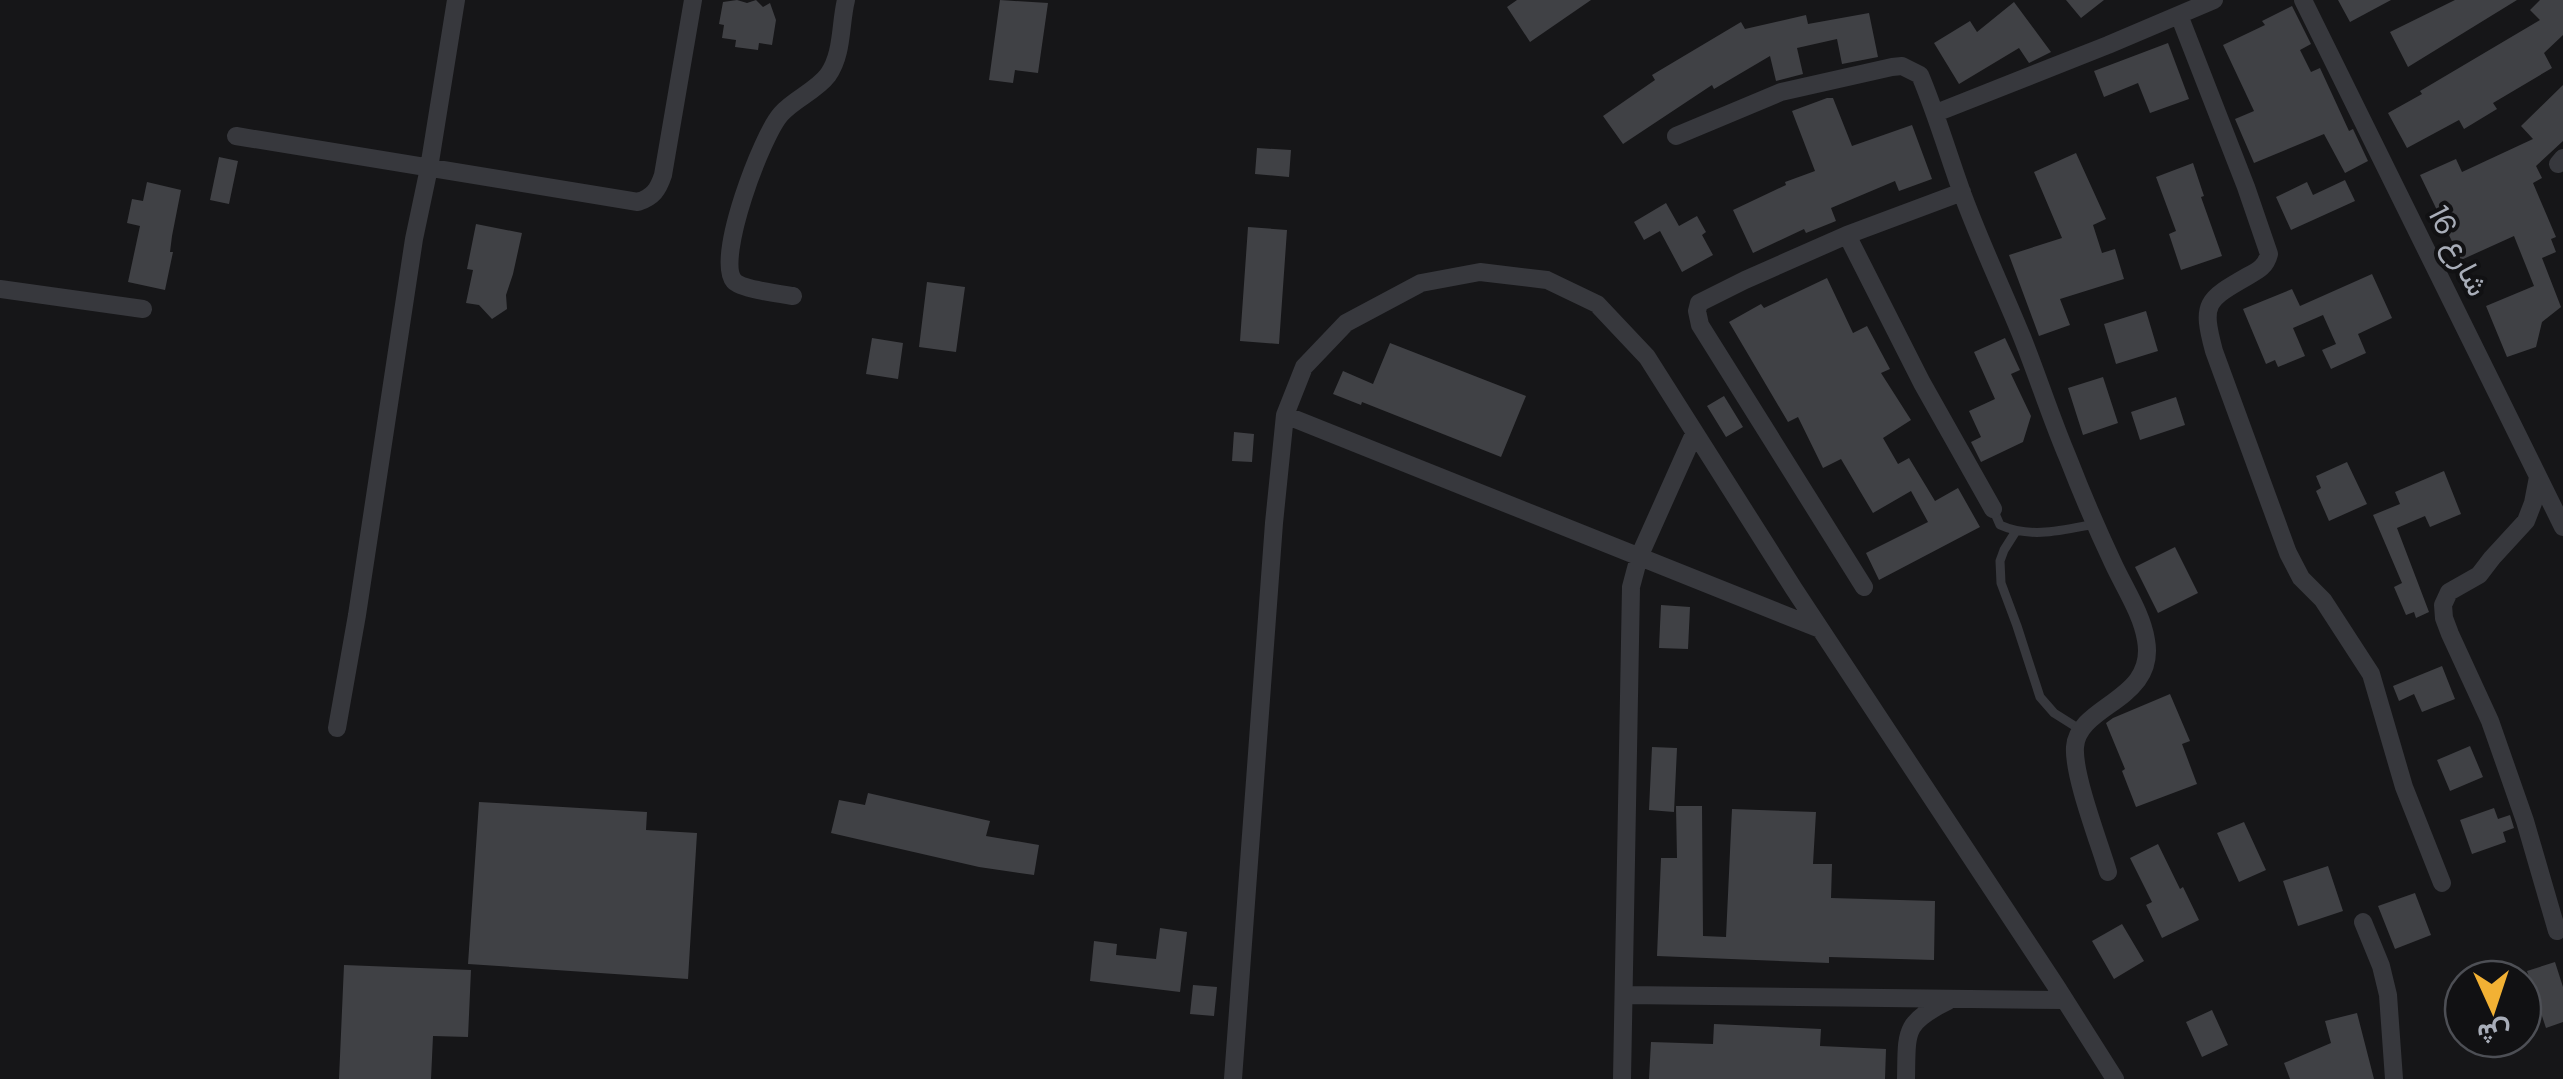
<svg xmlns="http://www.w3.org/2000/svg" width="2563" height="1079" viewBox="0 0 2563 1079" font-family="'DM Sans',Vazirmatn,sans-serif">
	<rect width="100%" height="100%" fill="#161618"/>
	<!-- building -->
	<path fill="#404145" d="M737 0 747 3 756 0 763 7 770 3 776 20 772 45 759 43 758 50 735 47 736 40 722 38 724 25 719 24 723 2Z
		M1000 0 1048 3 1038 73 1015 70 1013 83 989 80Z
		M1517 0H1591L1530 42 1507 7Z
		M2066 0H2104L2081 18Z
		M2338 0H2391L2350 22Z
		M2455 0H2517L2408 67 2390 32Z
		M2540 0H2563V35L2544 53 2552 68 2493 103 2497 109 2464 129 2459 120 2407 148 2388 113 2422 94 2420 91 2540 20 2530 10Z
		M2014 2 2051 52 2029 63 2019 48 1959 84 1934 43 1970 21 1977 32Z
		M2292 6 2311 44 2300 50 2311 72 2320 68 2349 131 2353 129 2368 161 2345 173 2324 134 2254 163 2235 119 2254 111 2223 45 2265 25 2262 21Z
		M1869 13 1878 57 1842 64 1837 39 1797 48 1803 74 1776 81 1770 56 1714 89 1712 85 1623 144 1603 116 1655 80 1652 75 1741 22 1745 29 1806 15 1808 24Z
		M2168 43 2189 99 2150 113 2138 83 2104 97 2094 71Z
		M2563 85V141L2536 166 2542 178 2533 183 2556 237 2551 239 2556 252 2542 258 2561 307 2542 322 2536 347 2507 357 2486 306 2534 286 2514 236 2461 260 2420 175 2456 159 2462 172 2533 139 2521 126Z
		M1827 98H1833L1852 146 1912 125 1932 179 1899 191 1895 181 1831 208 1836 221 1806 233 1804 229 1753 253 1733 210 1786 185 1785 182 1815 171 1792 111Z
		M1257 148 1291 150 1289 177 1255 174Z
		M2076 153 2106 219 2093 225 2102 253 2115 249 2124 279 2060 299 2070 325 2039 336 2009 255 2062 238 2034 172Z
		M219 157 238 161 229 204 210 200Z
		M2193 163 2204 196 2201 197 2222 256 2181 270 2169 234 2176 231 2156 177Z
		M2345 180 2355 201 2291 230 2276 197 2307 182 2313 195Z
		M147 182 181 190 172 236 170 252H173L165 290 128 282 140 226 127 223 132 199 143 201Z
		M1666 203 1679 226 1697 216 1706 232 1702 235 1713 255 1682 272 1660 231 1644 240 1634 222Z
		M476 224 522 233 513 274 506 295 507 309 492 319 479 305 466 303 473 270 467 269Z
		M1248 227 1287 230 1279 344 1240 341Z
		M2372 274 2392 318 2358 334 2366 353 2331 369 2322 350 2336 344 2323 315 2293 328 2305 356 2278 367 2275 360 2266 364 2243 309 2292 289 2300 306Z
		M1827 278 1853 333 1867 326 1890 369 1881 373 1911 420 1883 438 1898 464 1909 458 1935 501 1958 488 1980 527 1879 580 1866 553 1928 522 1911 491 1873 513 1841 459 1823 468 1798 417 1788 422 1729 322 1761 304 1764 308Z
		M927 282 965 287 956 352 919 347Z
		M2146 311 2158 351 2116 364 2104 324Z
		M872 338 903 343 898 379 866 374Z
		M2005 338 2020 370 2011 374 2031 416 2023 442 1981 462 1971 442 1981 437 1969 411 1995 399 1974 352Z
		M1390 343 1526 396 1501 457 1362 402 1361 405 1333 394 1343 371 1373 384Z
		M2103 377 2118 423 2083 435 2068 388Z
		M1724 396 1743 427 1726 437 1707 406Z
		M2176 397 2185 425 2140 440 2131 412Z
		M1234 432 1254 434 1252 462 1232 461Z
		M2347 462 2367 504 2329 521 2316 491 2321 488 2316 476Z
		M2444 471 2461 514 2430 527 2425 516 2397 528 2429 612 2416 618 2414 612 2406 615 2394 587 2402 583 2373 515 2400 504 2395 492Z
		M2175 547 2198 593 2158 613 2135 567Z
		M1661 605 1690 607 1688 649 1659 648Z
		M2442 666 2455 699 2422 712 2414 694 2399 701 2393 686Z
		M2170 694 2190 741 2182 744 2197 784 2136 807 2122 771 2125 769 2106 723 2113 718Z
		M2470 746 2483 777 2450 791 2437 760Z
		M1652 747 1677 748 1674 812 1649 810Z
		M868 793 990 821 986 836 1039 845 1034 875 979 867 831 833 839 800 865 805Z
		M479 802 647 812 646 830 697 833 688 979 468 964Z
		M1676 806H1702L1703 936 1726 937 1732 809 1816 812 1813 864H1832L1831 898 1935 901 1934 960 1829 957V963L1657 956 1661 858H1677Z
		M2494 808 2498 819 2510 815 2514 828 2503 832 2506 842 2472 854 2460 820Z
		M2244 822 2266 870 2239 882 2217 833Z
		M2158 844 2180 889 2183 887 2199 920 2162 938 2146 905 2152 902 2130 858Z
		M2328 866 2343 911 2298 926 2283 881Z
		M2415 893 2431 935 2395 949 2378 906Z
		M2122 924 2144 961 2114 979 2092 941Z
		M1160 928 1187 932 1180 992 1090 981 1094 941 1117 944 1116 955 1156 959Z
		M2555 962 2563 987V1022L2546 1028 2527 971Z
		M344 965 471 970 468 1037 433 1036 431 1079H339Z
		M1193 985 1217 987 1214 1016 1190 1014Z
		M2212 1010 2228 1045 2202 1057 2186 1022Z
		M2357 1013 2374 1079H2290L2284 1063 2331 1043 2325 1021Z
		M1714 1024 1821 1029 1820 1046 1886 1049 1885 1079H1649L1651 1042 1713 1044Z"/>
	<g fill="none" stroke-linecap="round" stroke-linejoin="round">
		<!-- service -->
		<path stroke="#37383d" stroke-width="9" d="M1993 509 2000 525C2031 539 2063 530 2095 524
			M2016 531 2004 550 2000 561 2001 583 2017 626 2040 697 2054 713 2081 730"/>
		<!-- minor -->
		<path stroke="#37383d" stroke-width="18" d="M2303 0 2563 527
			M2179 15 2246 187 2269 254C2266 266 2259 270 2248 276 2206 300 2201 303 2214 351L2288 553 2301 578 2323 600 2371 674 2404 787 2442 883
			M1936 113 2108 45 2214 0
			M236 136 638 202C653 197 658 190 663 175L693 0
			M1676 136 1781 92 1892 67 1902 66 1920 75C1936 113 1947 151 1961 190 1979 240 2002 288 2022 337 2038 377 2051 418 2068 458 2082 494 2097 529 2113 563 2124 587 2142 614 2146 640 2157 701 2078 704 2075 747 2073 775 2099 842 2108 872
			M2558 164 2563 158
			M1847 235 1922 383 1993 509
			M0 289 143 309
			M793 296C780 294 741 289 734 281 715 259 762 135 781 114 794 99 816 91 828 75 843 54 840 24 846 0
			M1285 415 1820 629
			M2538 477 2533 503 2526 521 2492 558 2479 575 2449 592 2443 605 2444 618 2450 634 2490 721 2525 821 2557 931
			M1864 587 1700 325 1697 311 1699 303 1745 280 1847 235 1962 192
			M337 728 357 615 414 239 429 168 456 0
			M2363 922 2381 966 2388 995 2394 1079
			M1625 995 2064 1000
			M1233 1079 1274 523 1285 415 1304 367 1346 323 1421 283 1480 272 1547 280 1597 304 1647 357 1794 589 2056 986 2115 1079
			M1622 1079 1631 587 1639 557 1694 434
			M1906 1079C1907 1031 1903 1023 1948 1001"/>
	</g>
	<g text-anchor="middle" stroke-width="8" stroke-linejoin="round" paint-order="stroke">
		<!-- street labels -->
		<g font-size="30" fill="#a8adb8" stroke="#111113">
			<text transform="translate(2458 251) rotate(63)" y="10">شارع 16</text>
		</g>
	</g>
	<!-- north arrow -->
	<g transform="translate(2493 1009) rotate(177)"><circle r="48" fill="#111113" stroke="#4d4f55" stroke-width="2.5"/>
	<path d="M0-8L18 38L0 25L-18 38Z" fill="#f2b134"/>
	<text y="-15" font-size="28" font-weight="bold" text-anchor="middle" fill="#a8adb8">ش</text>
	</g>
</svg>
